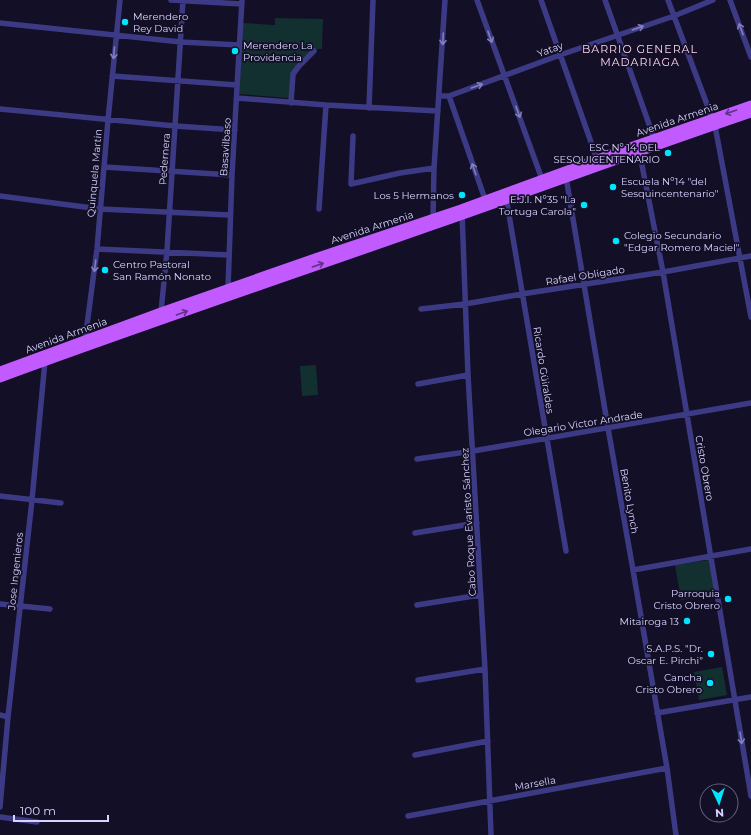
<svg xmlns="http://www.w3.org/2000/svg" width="751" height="835" viewBox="0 0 751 835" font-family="Montserrat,sans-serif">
	<rect width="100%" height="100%" fill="#130f26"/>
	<!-- green -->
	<path fill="#12302f" d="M275 18 323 19 322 49H313L297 64 291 74 289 98 239 94 243 23 275 25Z
		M316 365 318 395 302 396 300 366Z
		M709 560 715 595 681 600 675 565Z
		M722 667 727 695 699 700 694 672Z"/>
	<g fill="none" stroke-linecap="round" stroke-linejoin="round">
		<!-- minor -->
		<path stroke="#3d3a85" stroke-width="5.5" d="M171 0 242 4
			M477 0 543 182
			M541 0 598 162
			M605 0 655 141
			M668 0 715 126 751 317
			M730 0 751 57
			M0 23 181 42 239 45
			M112 76 237 85
			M439 96H449L560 55 674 16 713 0
			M449 96 486 202
			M237 98 326 105 438 111
			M291 103 293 74 299 66 314 51
			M369 108 373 0
			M0 109 175 126 235 130
			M353 136 351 184 400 173 434 168
			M639 150 663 272 751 796
			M104 167 232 175
			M566 177 608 428 633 570 667 768 676 835
			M0 196 100 209 230 215
			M506 197 566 551
			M319 209 326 105
			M462 212 468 375 485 669 491 835
			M434 221 433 218 434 168 445 0
			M97 249 229 255
			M228 289 232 175 242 0
			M421 309 465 304 522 294 663 272 751 256
			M162 315 161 312 167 251 183 0
			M86 342 85 340 97 249 108 120 120 0
			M418 384 468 375
			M417 459 473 451 751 403
			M0 496 61 503
			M415 533 477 523
			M633 570 751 549
			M0 604 50 609
			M417 605 480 595
			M418 680 485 669
			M657 713 751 697
			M0 715 8 717
			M415 755 488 741
			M0 807 8 717 32 500 45 361
			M408 816 667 768
			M0 817 37 822"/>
		<!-- primary -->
		<path stroke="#c25bff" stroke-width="9" d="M0 371 161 312 315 258 461 209 636 145 751 105
			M0 378C144 325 289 276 434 225 540 188 645 149 751 113"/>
	</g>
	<!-- one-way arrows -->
	<defs><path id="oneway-shaft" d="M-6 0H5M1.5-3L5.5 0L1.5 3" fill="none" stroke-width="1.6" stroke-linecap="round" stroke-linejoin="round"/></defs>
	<g stroke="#837fbc">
		<use href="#oneway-shaft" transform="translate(638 28) rotate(-19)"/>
		<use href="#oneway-shaft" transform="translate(741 29) rotate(-110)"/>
		<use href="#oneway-shaft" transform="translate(490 37) rotate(70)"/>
		<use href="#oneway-shaft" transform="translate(443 39) rotate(93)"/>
		<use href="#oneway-shaft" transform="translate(114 53) rotate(95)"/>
		<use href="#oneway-shaft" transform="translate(477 86) rotate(-20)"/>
		<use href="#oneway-shaft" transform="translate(518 112) rotate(70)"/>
		<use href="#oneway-shaft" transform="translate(474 169) rotate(-109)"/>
		<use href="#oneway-shaft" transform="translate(95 266) rotate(97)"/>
		<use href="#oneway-shaft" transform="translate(741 738) rotate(81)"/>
	</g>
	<g stroke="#623188">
		<use href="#oneway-shaft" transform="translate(731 112) rotate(161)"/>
		<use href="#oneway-shaft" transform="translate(318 265) rotate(-19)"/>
		<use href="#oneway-shaft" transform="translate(182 313) rotate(-20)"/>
	</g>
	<!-- markers -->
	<g fill="#00e5ff" stroke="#130f26" stroke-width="1.5">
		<circle cx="125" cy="22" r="4"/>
		<circle cx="235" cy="51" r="4"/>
		<circle cx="668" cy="153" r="4"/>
		<circle cx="613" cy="187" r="4"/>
		<circle cx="462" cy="195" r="4"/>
		<circle cx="584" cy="205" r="4"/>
		<circle cx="616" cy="241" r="4"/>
		<circle cx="105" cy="270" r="4"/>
		<circle cx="728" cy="599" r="4"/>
		<circle cx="687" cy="621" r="4"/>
		<circle cx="711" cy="654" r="4"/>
		<circle cx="710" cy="683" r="4"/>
	</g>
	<g text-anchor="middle" stroke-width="3.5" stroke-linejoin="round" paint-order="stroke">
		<!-- poi labels -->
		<g font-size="10" fill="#d9d4ff" stroke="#130f26" text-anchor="end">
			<text x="133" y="20" text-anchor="start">Merendero<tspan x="133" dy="12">Rey David</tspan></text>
			<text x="243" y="49" text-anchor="start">Merendero La<tspan x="243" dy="12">Providencia</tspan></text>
			<text x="660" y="151">ESC Nº 14 DEL<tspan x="660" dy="12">SESQUICENTENARIO</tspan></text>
			<text x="621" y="185" text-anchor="start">Escuela Nº14 "del<tspan x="621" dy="12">Sesquincentenario"</tspan></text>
			<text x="454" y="199">Los 5 Hermanos</text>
			<text x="576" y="203">E.J.I. Nº35 "La<tspan x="576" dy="12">Tortuga Carola"</tspan></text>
			<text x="624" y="239" text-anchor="start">Colegio Secundario<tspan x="624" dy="12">"Edgar Romero Maciel"</tspan></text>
			<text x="113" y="268" text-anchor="start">Centro Pastoral<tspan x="113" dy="12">San Ramón Nonato</tspan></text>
			<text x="720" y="597">Parroquia<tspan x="720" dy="12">Cristo Obrero</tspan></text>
			<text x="679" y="625">Mitairoga 13</text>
			<text x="703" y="652">S.A.P.S. "Dr.<tspan x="703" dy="12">Oscar E. Pirchi"</tspan></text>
			<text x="702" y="681">Cancha<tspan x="702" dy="12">Cristo Obrero</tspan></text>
		</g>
		<!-- street labels -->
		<g font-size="10" fill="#d9d4ff" stroke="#130f26">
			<text transform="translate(550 49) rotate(-20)" y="4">Yatay</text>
			<text transform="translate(677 119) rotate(-19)" y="4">Avenida Armenia</text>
			<text transform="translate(225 147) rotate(-86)" y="4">Basavilbaso</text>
			<text transform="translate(164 159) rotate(-86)" y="4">Pedernera</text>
			<text transform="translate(94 173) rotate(-85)" y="4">Quinquela Martin</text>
			<text transform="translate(372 227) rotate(-18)" y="4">Avenida Armenia</text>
			<text transform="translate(585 275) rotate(-9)" y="4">Rafael Obligado</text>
			<text transform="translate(66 335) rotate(-20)" y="4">Avenida Armenia</text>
			<text transform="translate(544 370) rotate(81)" y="4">Ricardo Güiraldes</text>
			<text transform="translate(583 423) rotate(-9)" y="4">Olegario Victor Andrade</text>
			<text transform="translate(705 468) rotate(80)" y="4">Cristo Obrero</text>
			<text transform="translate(630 501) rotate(80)" y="4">Benito Lynch</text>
			<text transform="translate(468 522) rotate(-93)" y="4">Cabo Roque Evaristo Sánchez</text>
			<text transform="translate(15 571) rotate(-84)" y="4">Jose Ingenieros</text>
			<text transform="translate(535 783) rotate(-10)" y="4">Marsella</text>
		</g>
		<!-- neighbourhood labels -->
		<g font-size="11" letter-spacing="1" fill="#ffd6f0" stroke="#130f26">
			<text x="640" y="53">BARRIO GENERAL<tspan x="640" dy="13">MADARIAGA</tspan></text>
		</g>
	</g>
	<!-- north arrow -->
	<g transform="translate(719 803) rotate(176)"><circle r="19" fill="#130f26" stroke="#625e7d"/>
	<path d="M0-3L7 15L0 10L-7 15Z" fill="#00e5ff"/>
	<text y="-6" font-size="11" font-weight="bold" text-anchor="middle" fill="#d9d4ff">N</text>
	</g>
	<!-- scale -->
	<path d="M14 815v6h94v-6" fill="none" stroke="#d9d4ff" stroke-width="2"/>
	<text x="20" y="815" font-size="12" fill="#d9d4ff" stroke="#130f26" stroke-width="3" paint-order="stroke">100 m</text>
</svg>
